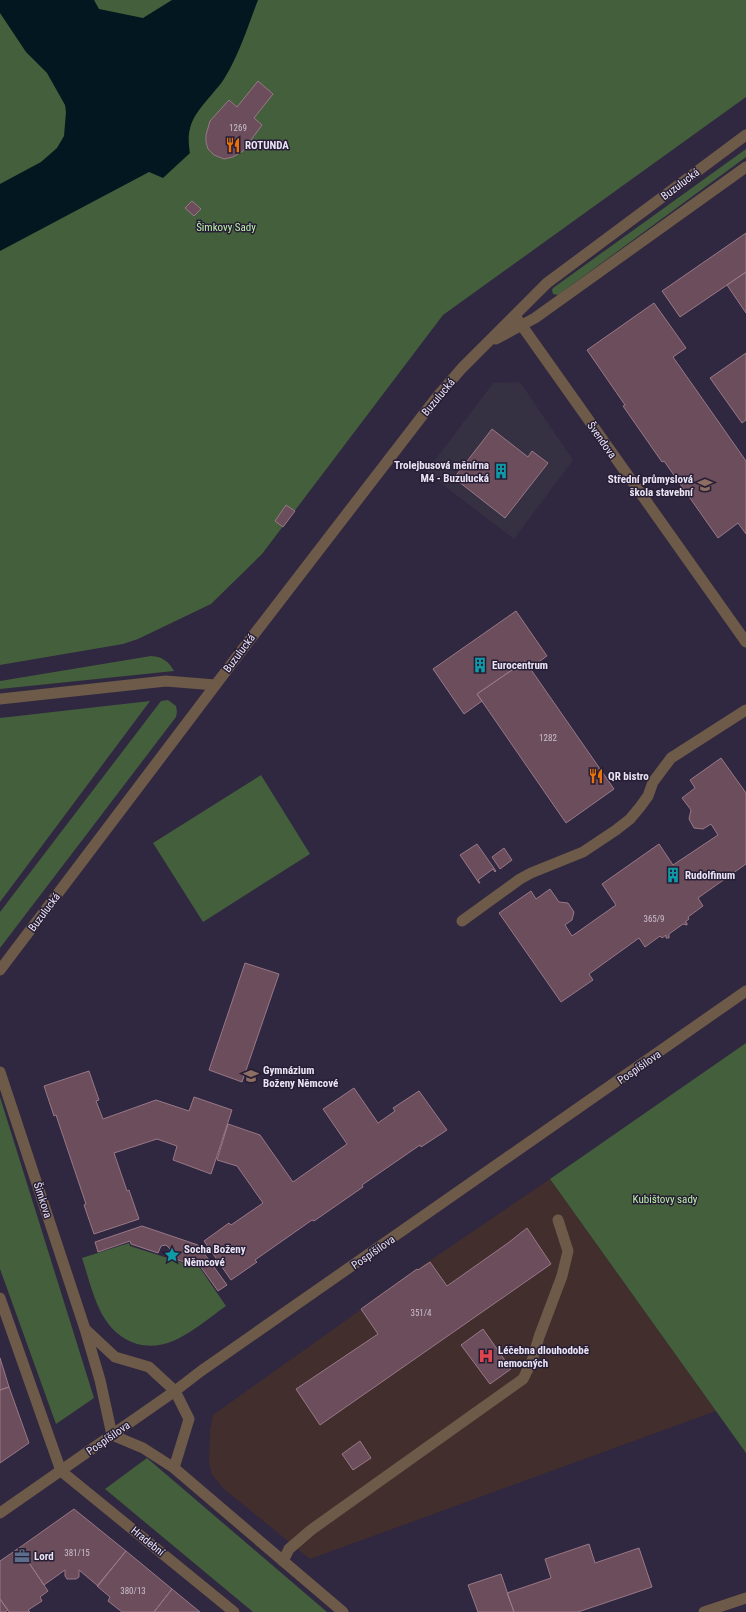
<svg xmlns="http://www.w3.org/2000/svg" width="746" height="1612" viewBox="0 0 746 1612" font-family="'Roboto Condensed',sans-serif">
	<rect width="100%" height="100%" fill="#302740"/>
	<!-- industrial -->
	<path fill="#353142" d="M520 382 573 460 514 539 426 472 493 383Z"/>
	<!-- medical -->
	<path fill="#422e2c" d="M550 1179 716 1411 310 1559 224 1489 212 1475 209 1462 210 1431 213 1415 373 1301 372 1300Z"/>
	<!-- green -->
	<path fill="#445f3b" d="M0 0H746V97L443 315 262 554 211 604 138 639 123 644 0 665Z
		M746 149V157L558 295 553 294 552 290 553 288Z
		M151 656C163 657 168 661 174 671L0 689V681Z
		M168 700 176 706 177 712 176 717 0 948V912L161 701Z
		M150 701 0 902V718Z
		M261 775 310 854 203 922 153 843Z
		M746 1043V1453L550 1179Z
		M0 1097 94 1398 56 1424 0 1269Z
		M129 1243 130 1246 196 1267 198 1265 226 1306C209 1318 192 1333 173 1341 162 1346 148 1347 137 1344 99 1332 93 1291 82 1258Z
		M147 1458 327 1612H253L105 1489Z"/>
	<!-- water -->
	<path fill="#02171f" d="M0 0H94L99 9 143 18 172 0H258C248 26 239 55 224 79 221 84 216 89 213 93 195 114 185 125 190 153L163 178 149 172 0 251V184L41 162 57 148 64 136 66 112 65 105 47 73 26 52 0 13Z"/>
	<!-- building -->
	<path fill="#6b4d5b" stroke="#987887" d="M258 81 273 94 254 118 262 125 243 151 233 157 224 159 214 155 208 149 206 142V135L210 121 229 100 237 107Z
		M192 201 201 209 194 216 185 208Z
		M746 233V272L680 317 662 291Z
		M746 272V313L727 285Z
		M654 303 686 348 673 357 746 461V534L738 523 718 538 664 461 662 462 623 406 625 405 587 350Z
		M746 353V420L742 423 710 378Z
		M492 429 528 457 532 451 548 463 505 518 454 478Z
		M286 505 295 511 283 527 275 521Z
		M516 611 547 656 530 668 525 661 477 694 482 701 464 714 433 669Z
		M525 661 614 789 566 823 477 694Z
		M721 758 746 793V864L698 898 703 906 688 917 689 919 685 922 687 923V925L683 924 669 934V938H666V935L662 938 660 936 645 947 639 938 589 974 593 980 561 1002 499 913 531 891 536 899 550 889 559 902 568 903 574 912 572 920 565 925 572 936 616 905 602 884 659 844 673 865 718 835 711 824 703 829 694 828 689 819 691 810 682 798 695 788 690 780Z
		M477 844 496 871 495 872 493 869 478 880 480 883H479L460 855Z
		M504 848 512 860 500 869 492 857Z
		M245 963 279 974 242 1082 209 1070Z
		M89 1071 99 1100 96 1101 103 1119 156 1100 189 1111 194 1097 232 1110 211 1174 173 1160 177 1146 157 1139 114 1153 127 1191 129 1190 139 1219 94 1234 84 1205 86 1204 56 1115 54 1116 44 1086Z
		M354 1088 378 1123 395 1111 393 1108 419 1091 447 1130 421 1147 420 1145 362 1185 363 1187 314 1221 312 1220 255 1260 257 1262 231 1280 204 1241 229 1223 231 1225 263 1203 237 1166 217 1160 228 1124 260 1135 293 1182 347 1144 323 1109Z
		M142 1226 198 1245 227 1285 218 1291 198 1263 196 1266 169 1257 170 1249 166 1245 161 1246 158 1253 131 1244 130 1241 98 1252 95 1242Z
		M527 1228 551 1264 320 1425 296 1389 378 1334 361 1309 417 1269 418 1270 430 1262 447 1286 508 1243Z
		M483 1329 511 1369 490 1384 461 1345Z
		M0 1358 9 1387 0 1390Z
		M9 1387 29 1443 0 1463V1390Z
		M360 1441 371 1458 353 1470 342 1454Z
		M74 1509 126 1551 98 1586 79 1570V1577L76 1579H67L65 1576V1570L44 1585 19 1548Z
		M589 1544 595 1563 639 1548 652 1587 578 1612H514L507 1593 551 1578 545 1559Z
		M19 1548 48 1591 40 1597 42 1601 28 1610 30 1612H9L0 1599V1561Z
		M126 1551 172 1589 154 1612H122L108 1601 110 1597 97 1586Z
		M501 1574 514 1612H478L468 1585Z
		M172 1589 200 1612H154Z
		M0 1599 8 1610 5 1612H0Z"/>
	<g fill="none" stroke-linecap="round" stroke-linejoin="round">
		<!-- service -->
		<path stroke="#6d5a48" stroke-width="11" d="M0 699 166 681 215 685
			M462 921 520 879 531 873 583 852 616 830 630 819 640 807 648 796 653 782 671 758 746 710
			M283 1561 289 1549 311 1530 523 1379 532 1361 539 1337 562 1276 568 1251 558 1220"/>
		<!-- minor -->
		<path stroke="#6d5a48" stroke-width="11" d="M515 316 746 642
			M0 1072 85 1329 100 1380 112 1435 143 1448 174 1468 343 1612
			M0 1298 61 1471 234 1612
			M85 1329 115 1357 149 1367 175 1391 189 1419 174 1468
			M704 1612 746 1598"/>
		<!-- tertiary -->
		<path stroke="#6d5a48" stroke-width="11" d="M496 339 535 318 746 167
			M0 970 242 650 436 398 462 368 547 283 746 135
			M0 1513 175 1391 201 1371 746 991"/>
	</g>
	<!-- icons -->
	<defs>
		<g id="restaurant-bare" transform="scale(1.2)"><path d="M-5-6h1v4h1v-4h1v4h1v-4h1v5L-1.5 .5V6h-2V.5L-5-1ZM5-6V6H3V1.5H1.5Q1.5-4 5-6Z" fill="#e8710a" stroke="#271e35" stroke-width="2.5" paint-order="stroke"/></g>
		<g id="building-bare" transform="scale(1.2)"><path d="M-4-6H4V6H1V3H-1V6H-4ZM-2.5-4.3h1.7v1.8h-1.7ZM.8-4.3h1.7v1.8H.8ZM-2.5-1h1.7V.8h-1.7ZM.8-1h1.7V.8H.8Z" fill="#0f9aa8" stroke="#271e35" stroke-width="2.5" paint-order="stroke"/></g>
		<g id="university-bare" transform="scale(1.2)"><path d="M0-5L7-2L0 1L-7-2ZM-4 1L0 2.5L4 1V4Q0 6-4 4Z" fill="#8d6e63" stroke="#271e35" stroke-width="2.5" paint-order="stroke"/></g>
		<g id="sight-bare" transform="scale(1.2)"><path d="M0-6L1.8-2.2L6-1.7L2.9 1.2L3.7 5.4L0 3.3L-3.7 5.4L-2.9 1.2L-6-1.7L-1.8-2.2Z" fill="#0f9aa8" stroke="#271e35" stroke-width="2.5" paint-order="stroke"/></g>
		<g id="hospital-bare" transform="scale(1.2)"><path d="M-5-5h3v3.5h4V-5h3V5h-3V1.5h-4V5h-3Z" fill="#e0444e" stroke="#271e35" stroke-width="2.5" paint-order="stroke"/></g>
		<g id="office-bare" transform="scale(1.2)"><path d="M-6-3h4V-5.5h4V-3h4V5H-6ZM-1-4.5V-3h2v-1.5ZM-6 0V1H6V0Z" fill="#5c6f8a" stroke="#271e35" stroke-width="2.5" paint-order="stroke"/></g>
	</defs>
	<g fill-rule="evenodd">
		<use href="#restaurant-bare" x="233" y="145"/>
		<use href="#building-bare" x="501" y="471"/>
		<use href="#university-bare" x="705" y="485"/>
		<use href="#building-bare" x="480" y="665"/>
		<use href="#restaurant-bare" x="596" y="776"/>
		<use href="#building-bare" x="673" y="875"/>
		<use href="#university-bare" x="251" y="1076"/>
		<use href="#sight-bare" x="172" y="1255"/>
		<use href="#hospital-bare" x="486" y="1356"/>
		<use href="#office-bare" x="22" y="1556"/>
	</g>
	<g text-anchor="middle" stroke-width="3" stroke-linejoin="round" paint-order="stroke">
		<!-- number labels -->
		<g font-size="9" fill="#cabece">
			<text x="238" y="131">1269</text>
			<text x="548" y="741">1282</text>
			<text x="654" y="922">365/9</text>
			<text x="421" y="1316">351/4</text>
			<text x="77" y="1556">381/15</text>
			<text x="133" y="1594">380/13</text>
		</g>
		<!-- poi labels -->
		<g font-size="11" font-weight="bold" fill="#eae4f5" stroke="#271e35" text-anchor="start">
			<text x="245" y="149">ROTUNDA</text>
			<text x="489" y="469" text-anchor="end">Trolejbusová měnírna<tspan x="489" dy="13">M4 - Buzulucká</tspan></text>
			<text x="693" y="483" text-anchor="end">Střední průmyslová<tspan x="693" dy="13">škola stavební</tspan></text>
			<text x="492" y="669">Eurocentrum</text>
			<text x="608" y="780">QR bistro</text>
			<text x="685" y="879">Rudolfinum</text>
			<text x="263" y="1074">Gymnázium<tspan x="263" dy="13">Boženy Němcové</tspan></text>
			<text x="184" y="1253">Socha Boženy<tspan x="184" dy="13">Němcové</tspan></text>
			<text x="498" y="1354">Léčebna dlouhodobě<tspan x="498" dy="13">nemocných</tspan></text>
			<text x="34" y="1560">Lord</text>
		</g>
		<!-- street labels -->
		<g font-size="11" fill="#eae4f5" stroke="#271e35">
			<text transform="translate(680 184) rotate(-37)" y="4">Buzulucká</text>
			<text transform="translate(438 397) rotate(-50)" y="4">Buzulucká</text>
			<text transform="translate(602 440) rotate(55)" y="4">Švendova</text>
			<text transform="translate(239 653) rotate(-53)" y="4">Buzulucká</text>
			<text transform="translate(44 912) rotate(-53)" y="4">Buzulucká</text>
			<text transform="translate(639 1067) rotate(-35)" y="4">Pospíšilova</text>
			<text transform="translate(43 1200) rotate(72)" y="4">Šimkova</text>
			<text transform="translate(373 1252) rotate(-35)" y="4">Pospíšilova</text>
			<text transform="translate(108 1438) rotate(-35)" y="4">Pospíšilova</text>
			<text transform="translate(148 1541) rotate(39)" y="4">Hradební</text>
		</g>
		<!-- park labels -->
		<g font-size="11" fill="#baf2a9" stroke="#271e35">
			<text x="226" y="231">Šimkovy Sady</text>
			<text x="665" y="1203">Kubištovy sady</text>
		</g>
	</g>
</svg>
